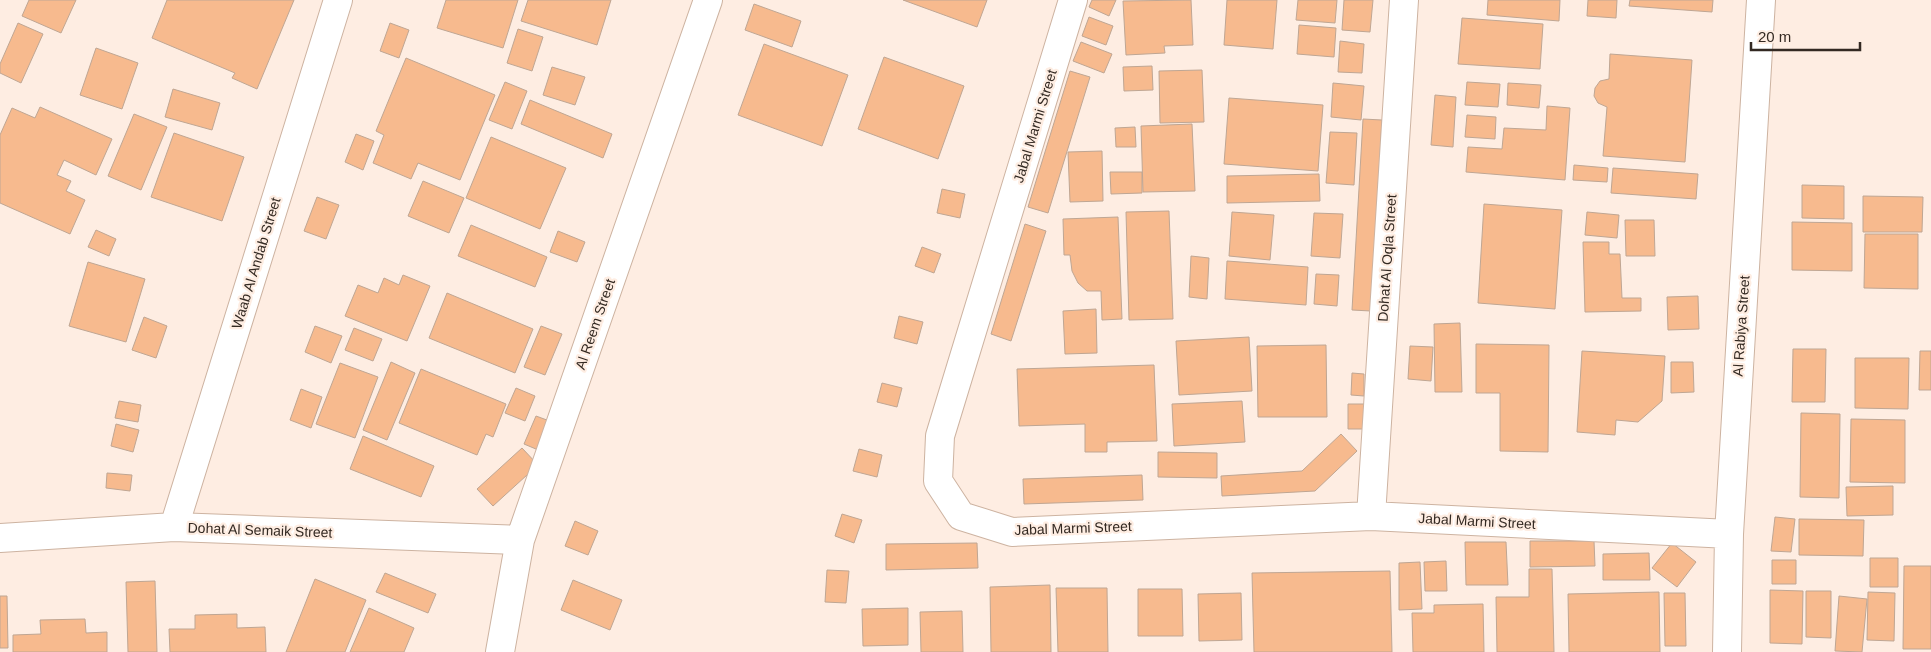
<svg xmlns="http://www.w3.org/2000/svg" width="1931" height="652" viewBox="0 0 1931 652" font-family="Helvetica,sans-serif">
	<rect width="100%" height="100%" fill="#feede2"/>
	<!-- building -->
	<path fill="#f7ba8e" stroke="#bfa693" d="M29 0H76L61 33 22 16Z
		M167 0H294L257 89 232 78 235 73 152 38Z
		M446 0H518L503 48 437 28Z
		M528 0H611L597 45 521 21Z
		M903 0H987L977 27Z
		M1092 0H1116L1109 16 1089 7Z
		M1191 0 1193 45 1164 46 1165 53 1126 55 1123 1Z
		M1227 0H1277L1273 49 1224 45Z
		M1298 0H1337L1335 23 1296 20Z
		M1344 0H1373L1370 32 1342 30Z
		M1488 0H1560L1559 21 1487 15Z
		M1588 0H1617L1616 18 1587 16Z
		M1630 0H1713L1712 12 1629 6Z
		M754 4 801 21 792 47 745 30Z
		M1089 17 1113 26 1106 45 1082 36Z
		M1462 18 1543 24 1540 69 1458 64Z
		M18 23 43 34 21 83 0 73V64Z
		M390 23 409 30 399 58 380 51Z
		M1299 25 1336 28 1334 57 1297 54Z
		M518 29 543 37 532 71 507 63Z
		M1340 41 1364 44 1362 73 1338 72Z
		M1081 42 1112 54 1104 73 1073 61Z
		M764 44 848 75 822 146 738 115Z
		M96 48 138 63 122 109 80 95Z
		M1610 54 1692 60 1685 162 1603 156 1607 107 1598 103 1594 96 1595 88 1600 81 1609 79Z
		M884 57 964 86 938 159 858 129Z
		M406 58 495 95 460 180 418 163 411 179 373 163 384 135 376 131Z
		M1152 66 1153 90 1124 91 1123 67Z
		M552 67 585 77 575 105 543 95Z
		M1202 70 1204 122 1160 123 1159 71Z
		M1070 71 1090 77 1048 213 1028 207Z
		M505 82 527 91 512 129 489 120Z
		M1467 82 1500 84 1498 107 1465 105Z
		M1333 83 1364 86 1361 120 1331 117Z
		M1508 83 1541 85 1539 108 1507 105Z
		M173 89 220 103 212 130 165 117Z
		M1435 95 1456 97 1453 147 1431 145Z
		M1229 98 1323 105 1318 171 1224 164Z
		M530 100 612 134 603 158 521 124Z
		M1547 106 1570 108 1565 180 1466 172 1468 147 1502 149 1504 128 1546 130Z
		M40 107 112 139 96 175 64 160 57 175 71 181 66 191 85 200 70 234 0 203V135L12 108 35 118Z
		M134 114 167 127 141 190 108 176Z
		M1467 115 1496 117 1495 139 1465 137Z
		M1363 119 1382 120 1371 311 1352 310Z
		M1192 124 1195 191 1143 192 1141 126Z
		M1135 127 1136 147H1116L1115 128Z
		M1330 132 1357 133 1354 185 1326 183Z
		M174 133 244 157 222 221 151 197Z
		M356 134 374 141 363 170 345 162Z
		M491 137 566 168 540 229 466 198Z
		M1102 151 1103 201 1070 202 1068 152Z
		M1574 165 1608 168 1607 182 1573 180Z
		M1613 168 1698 174 1696 199 1611 193Z
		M1110 172H1142V193L1111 194Z
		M1319 174 1320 201 1227 203V176Z
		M423 181 464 198 449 233 408 216Z
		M1802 185 1844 186V219L1802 218Z
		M942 189 965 194 960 218 937 213Z
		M1863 196 1923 197 1922 232H1863Z
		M317 197 339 205 326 239 304 231Z
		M1484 204 1562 210 1555 309 1478 303Z
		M1169 211 1173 319 1129 320 1126 212Z
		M1232 212 1274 215 1270 260 1229 256Z
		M1587 212 1619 215 1617 238 1585 235Z
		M1314 213 1343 214 1340 258 1311 256Z
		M1118 217 1122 319 1102 320 1101 291H1087L1078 283 1072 271 1070 255H1064L1063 219Z
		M1625 220H1654L1655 256H1626Z
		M1792 222 1852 223V271L1792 270Z
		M1025 224 1046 231 1011 341 991 334Z
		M471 225 547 257 535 287 458 256Z
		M96 230 116 239 109 256 88 247Z
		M558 231 585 242 577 262 550 252Z
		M1865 234H1918V289L1864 288Z
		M1583 242H1609V254H1620L1622 298H1641V311L1585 312Z
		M922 247 941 254 934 273 915 266Z
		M1191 256 1209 258 1207 299 1189 297Z
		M1227 261 1308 267 1306 305 1225 299Z
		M88 262 145 279 126 342 69 326Z
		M1316 274 1339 275 1337 306 1314 304Z
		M403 275 430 286 407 341 345 316 358 285 378 293 384 278 399 285Z
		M447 293 533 329 515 373 429 338Z
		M1698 296 1699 329 1668 330 1667 297Z
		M1096 309 1097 353 1065 354 1063 311Z
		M899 316 923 322 917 344 894 338Z
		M144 317 167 326 156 358 132 350Z
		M1460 323 1462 392H1435L1434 324Z
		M315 326 342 336 331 363 305 352Z
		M541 326 562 334 545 375 524 367Z
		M354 328 382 339 373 361 345 350Z
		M1249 337 1252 391 1179 395 1176 341Z
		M1476 344 1549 345 1548 452 1500 451V393H1476Z
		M1326 345 1327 417H1258L1257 346Z
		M1410 346 1433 347 1431 381 1408 379Z
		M1793 349H1826L1825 402H1792Z
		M1582 351 1665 356 1662 401 1638 422 1616 420 1615 435 1577 432Z
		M1920 351H1931V390H1919Z
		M1855 358H1909L1908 409 1855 408Z
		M391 362 415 373 387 440 363 430Z
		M1671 362H1693L1694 392 1671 393Z
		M340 363 378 377 355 438 316 424Z
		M1154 365 1157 441 1107 442V452H1085V424L1019 426 1017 369Z
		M421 369 506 404 493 437 486 434 477 455 399 423Z
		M1352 373 1364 374V396L1351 395Z
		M882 383 902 388 897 407 877 402Z
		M516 388 535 396 525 421 505 413Z
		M301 389 322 397 311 428 290 420Z
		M119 401 141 405 138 422 115 418Z
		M1242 401 1245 442 1174 446 1172 404Z
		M1348 404H1365V429H1348Z
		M1801 413 1840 414 1839 498 1800 497Z
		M536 416 555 423 543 452 524 444Z
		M1851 419 1905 420V483L1850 482Z
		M116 424 139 430 133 452 111 446Z
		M1341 434 1357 451 1315 491 1222 496 1221 476 1302 471Z
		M363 436 434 466 421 497 350 469Z
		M522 448 538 465 493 506 477 489Z
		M859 449 882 455 877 477 853 471Z
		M1158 452 1217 453V478L1158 477Z
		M107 473 132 475 130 491 106 488Z
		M1142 475 1143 500 1024 504 1023 479Z
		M1893 486V515L1847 516 1846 487Z
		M842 514 862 520 854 543 835 536Z
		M1775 517 1795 519 1791 552 1771 551Z
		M1799 519 1864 520 1863 556 1799 555Z
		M575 521 598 531 588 555 565 546Z
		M1530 541H1594L1595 566 1530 567Z
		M1465 542H1506L1508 585H1466Z
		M977 543 978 568 886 570V544Z
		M1672 543 1696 562 1677 587 1652 568Z
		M1649 553 1650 580H1603V554Z
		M1870 558H1898V587H1870Z
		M1772 560H1796V584H1772Z
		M1446 561 1447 591H1425L1424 562Z
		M1420 562 1422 609 1399 610V563Z
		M1904 566H1931V649H1903Z
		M1529 569H1552L1554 652H1497L1496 597H1529Z
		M827 570 849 571 846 603 825 602Z
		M1390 571 1392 652H1254L1252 573Z
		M385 573 436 594 428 613 376 592Z
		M315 579 366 600 345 652H286Z
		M573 580 622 600 610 630 561 610Z
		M155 581 157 652H128L126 582Z
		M1050 585 1051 652H991L990 587Z
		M1056 588H1107L1108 652H1058Z
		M1138 589H1182L1183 636H1138Z
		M1770 590 1803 591 1802 644 1770 643Z
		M1806 591H1831V638L1806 637Z
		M1659 592 1660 652H1569L1568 594Z
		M1868 592 1895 593 1894 641 1867 640Z
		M1241 593 1242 640 1199 641 1198 594Z
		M1664 593H1685L1686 646H1665Z
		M0 596H7L8 648H0Z
		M1839 596 1867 599 1862 652 1835 651Z
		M1483 604 1484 652H1413L1412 613H1434V605Z
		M369 608 414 628 404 652H350Z
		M908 608V645L863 646 862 609Z
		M962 611 963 652H921L920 612Z
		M237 614V628L265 627 266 652H170L169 629H195V615Z
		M85 619 86 633 107 632V652H13V635L41 634 40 620Z"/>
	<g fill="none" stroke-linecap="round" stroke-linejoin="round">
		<!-- minor casing -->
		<g stroke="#cdb3a1" stroke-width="30">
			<path id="minor" d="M1073 0 940 436 938 481 961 516 1012 532 1371 516 1729 534
				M1371 516 1404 0
				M174 527 338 0
				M0 538 174 527 520 540
				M500 652 520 540 708 0
				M1727 652 1729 534 1761 0"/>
		</g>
		<!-- minor -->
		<use href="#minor" stroke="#fff" stroke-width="28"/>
	</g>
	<g text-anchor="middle" stroke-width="4.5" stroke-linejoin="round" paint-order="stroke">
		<!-- street labels -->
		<g font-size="14" fill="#332922" stroke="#feede2">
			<text transform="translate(1035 126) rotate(-73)" y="5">Jabal Marmi Street</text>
			<text transform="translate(1387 258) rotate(-86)" y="5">Dohat Al Oqla Street</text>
			<text transform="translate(256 263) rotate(-73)" y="5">Waab Al Andab Street</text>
			<text transform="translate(595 324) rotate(-71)" y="5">Al Reem Street</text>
			<text transform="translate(1741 326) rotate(-86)" y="5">Al Rabiya Street</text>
			<text transform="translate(1477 521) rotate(3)" y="5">Jabal Marmi Street</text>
			<text transform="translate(1073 528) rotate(-2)" y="5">Jabal Marmi Street</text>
			<text transform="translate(260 530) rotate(2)" y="5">Dohat Al Semaik Street</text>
		</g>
	</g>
	<!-- scale -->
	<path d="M1751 42v8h109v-8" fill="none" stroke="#332922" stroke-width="2.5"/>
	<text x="1758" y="42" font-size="15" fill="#332922" stroke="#feede2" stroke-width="4" paint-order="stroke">20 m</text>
</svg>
